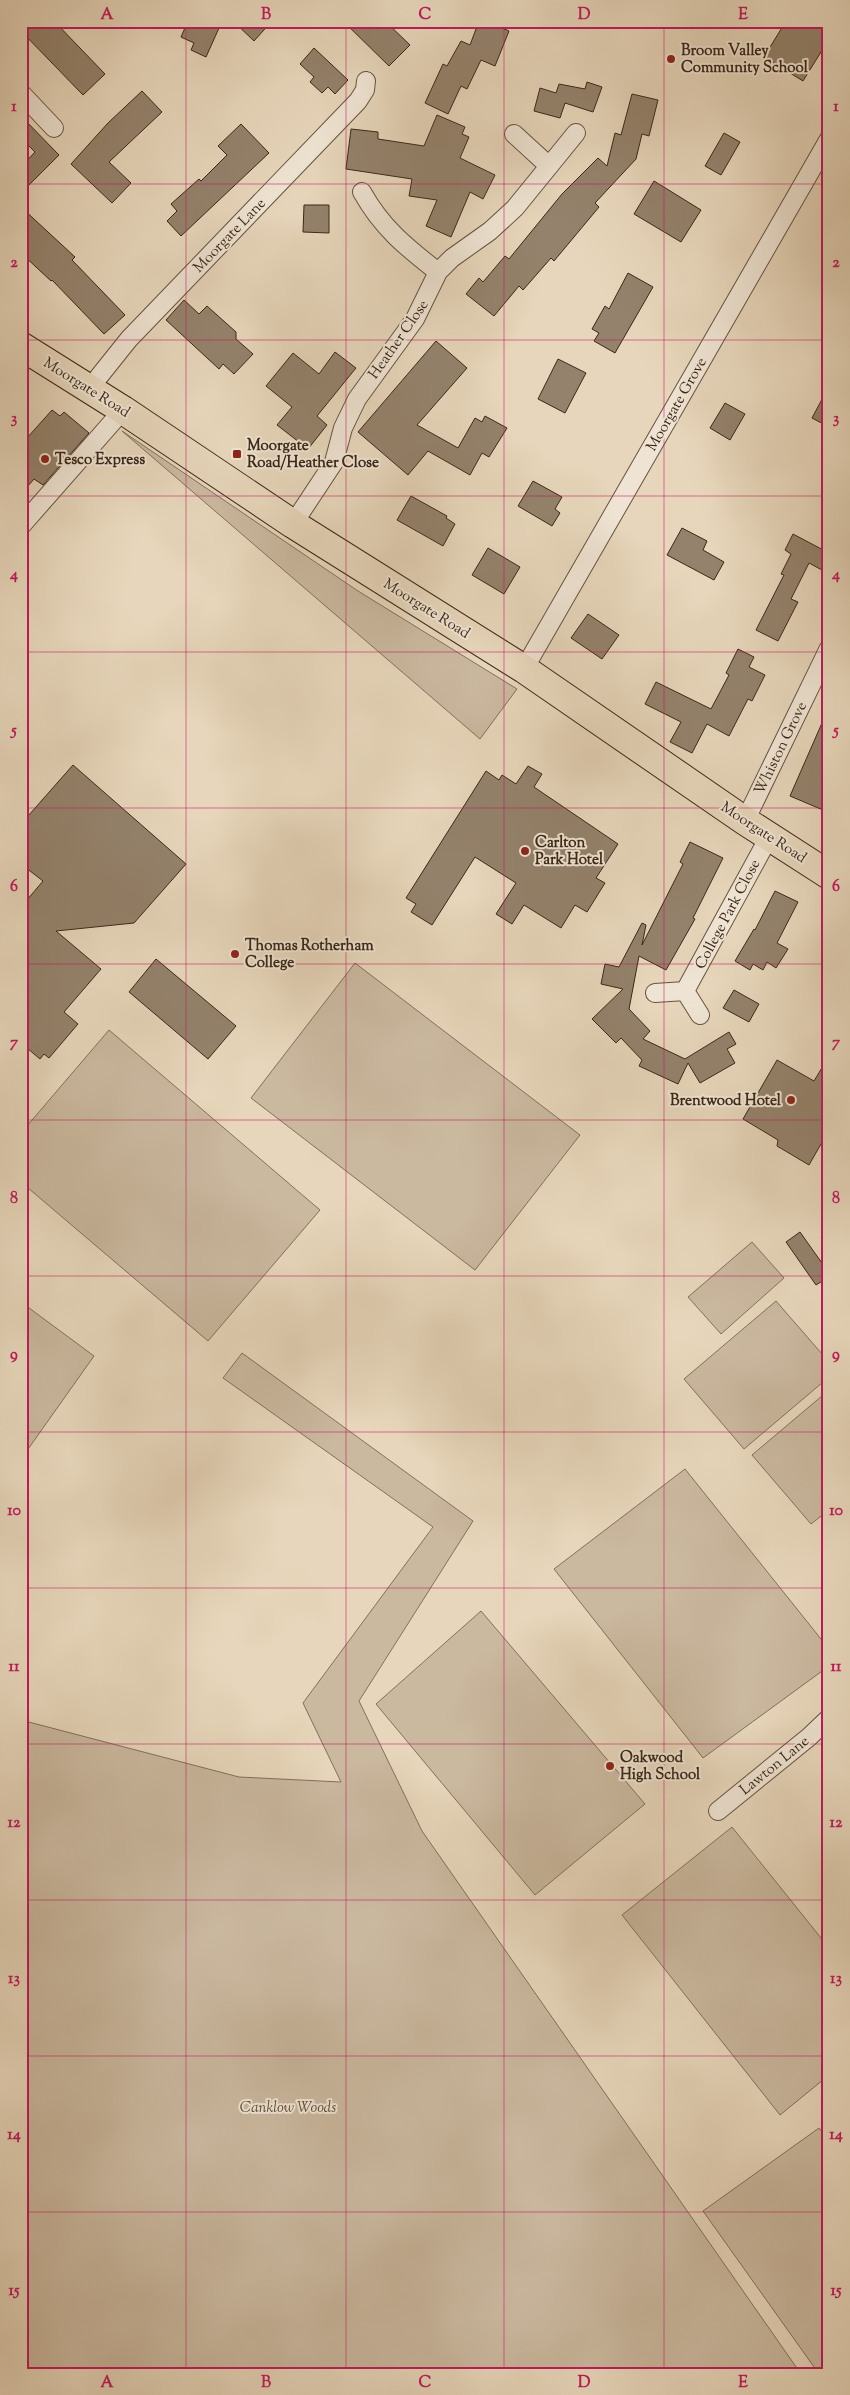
<svg xmlns="http://www.w3.org/2000/svg" width="850" height="2395" viewBox="0 0 850 2395" font-family="'Sorts Mill Goudy',serif">
	<rect width="100%" height="100%" fill="#e7d6bb"/>
	<filter id="stains"><feTurbulence type="fractalNoise" baseFrequency=".004" numOctaves="4"/><feColorMatrix values="0 0 0 0 .2 0 0 0 0 .09 0 0 0 0 .02 0 0 0 .5 -.17"/></filter>
	<radialGradient id="worn" r=".72"><stop offset=".6" stop-color="#630" stop-opacity="0"/><stop offset="1" stop-color="#630" stop-opacity=".3"/></radialGradient>
	<!-- green -->
	<path fill="#cab89f" stroke="#82705b" d="M122 431 358 591 517 689 480 739Z
		M355 963 580 1135 475 1270 251 1098Z
		M109 1030 320 1210 208 1341 21 1182V1133Z
		M752 1242 784 1278 721 1334 688 1297Z
		M776 1301 829 1362V1377L744 1449 684 1379Z
		M21 1302 94 1356 26 1452 21 1449Z
		M242 1353 473 1521 359 1701 422 1831 801 2374H21V1720L239 1777 341 1782 303 1703 433 1527 223 1378Z
		M829 1390V1510L811 1524 752 1455Z
		M685 1469 829 1649V1666L703 1758 554 1569Z
		M481 1611 645 1804 535 1895 376 1704Z
		M732 1827 829 1948V2075L780 2115 622 1915Z
		M819 2128 829 2142V2374H819L703 2211Z"/>
	<!-- building -->
	<path fill="#94826c" stroke="#3a2717" d="M26 21H54L105 74 83 95 21 31V26Z
		M188 21H205L219 28 206 57 191 50 194 43 181 37Z
		M233 21H272L254 41Z
		M343 21H385L410 45 389 66Z
		M479 21H486L509 31 495 66 481 60 467 89 461 86 448 114 425 103 443 64 447 66 461 41 470 45Z
		M786 21H829V39L803 81 764 57Z
		M314 48 348 80 335 94 328 87 322 93 310 82 314 77 300 64Z
		M587 82 602 87 593 112 565 103 560 118 534 111 540 88 556 93 559 84 585 89Z
		M142 91 162 112 109 162 131 183 112 203 71 164 108 123Z
		M632 94 658 100 649 136 642 134 636 159 595 203 599 207 554 261 551 258 523 290 519 286 494 316 466 294 479 278 483 282 505 256 509 259 562 194 598 158 607 166 615 133 621 135Z
		M437 115 465 127 462 134 469 137 460 158 495 175 483 199 470 192 451 237 426 226 437 200 409 196 412 179 346 169 351 129 378 132V139L424 146Z
		M21 116 59 155 21 193V167L35 152 21 138Z
		M241 124 269 153 181 236 167 221 177 211 171 204 199 179 201 181 227 155 218 146Z
		M724 133 740 142 721 175 705 166Z
		M654 181 701 210 681 242 634 214Z
		M304 205H329V233L303 232Z
		M21 207 75 257 72 260 125 315 104 334 52 280 51 281 21 253Z
		M628 273 653 287 615 353 594 341 599 333 592 329 605 306 609 309Z
		M184 300 199 314 207 306 236 332V339L253 354 234 374 223 364 219 369 166 320Z
		M436 341 467 368 417 425 458 448 475 418 482 422 485 416 507 428 489 457 482 453 470 475 428 451 408 475 358 432Z
		M335 352 356 368 317 416 327 425 308 449 277 425 292 407 266 386 293 353 319 374Z
		M558 359 586 373 565 413 538 399Z
		M829 386V427L812 418Z
		M725 403 745 414 730 440 710 428Z
		M52 410 60 416 64 412 89 433 43 485 34 479 21 494V439L27 438Z
		M533 481 562 497 555 509 560 513 552 526 518 506Z
		M411 496 447 516 446 518 455 524 443 546 397 520Z
		M682 528 707 541 703 550 724 562 714 580 667 555Z
		M793 534 829 553V557L822 570 809 563 791 599 798 602 778 641 756 630 784 575 781 574 791 554 785 550Z
		M488 548 520 567 504 594 472 575Z
		M588 614 619 635 602 659 571 638Z
		M738 649 754 657 749 667 765 675 752 701 748 699 729 736 707 724 692 753 670 742 681 722 645 704 656 682 711 709 729 675 726 673Z
		M829 707V797L823 810 790 796Z
		M73 765 186 864 134 923 56 931 101 969 64 1012 78 1024 49 1058 44 1054 40 1059 21 1043V907L43 881 21 864V824Z
		M528 766 542 774 534 787 618 844 596 878 605 883 587 912 575 905 561 928 524 905 512 924 496 914 516 883 475 857 432 925 411 912 416 904 406 898 486 771 499 780 502 775 516 784Z
		M690 842 723 858 693 918 695 919 666 970 639 956 629 1009 650 1031 643 1039 685 1059 729 1032 736 1044 727 1049 735 1063 700 1083 688 1063 678 1084 639 1066 642 1060 621 1038 616 1043 592 1019 623 989 601 984 605 964 619 967 642 923 646 925 642 945 683 864 680 862Z
		M775 891 798 902 777 943 788 949 776 968 767 962 763 970 753 964 750 970 735 961 754 929 755 930Z
		M156 959 236 1026 208 1059 129 992Z
		M734 990 759 1004 749 1022 723 1008Z
		M829 1056V1130L809 1165 777 1146 778 1140 743 1119 777 1060 814 1081Z
		M800 1232 829 1273V1277L816 1285 786 1242Z"/>
	<g fill="none" stroke-linecap="round" stroke-linejoin="round">
		<!-- minor casing -->
		<g stroke="#655340" stroke-width="20">
			<path id="minor" d="M21 93 54 128
				M514 134 549 166
				M362 192C382 228 406 247 438 272
				M89 389 129 339 358 101 365 90 366 81
				M293 524 334 462 343 428 357 399 415 319 438 272 452 258 490 231 515 208 576 133
				M21 526 123 410
				M524 669 829 139
				M745 821 829 648
				M685 991 769 837
				M655 993 685 991 700 1015
				M718 1811 809 1737 829 1718"/>
		</g>
		<!-- primary casing -->
		<g stroke="#3a2717" stroke-width="30">
			<path id="primary" d="M21 346 123 410 293 524 524 669 745 821 829 875"/>
		</g>
		<!-- minor -->
		<use href="#minor" stroke="#efe4d3" stroke-width="18"/>
		<!-- primary -->
		<use href="#primary" stroke="#e7d6bb" stroke-width="28"/>
	</g>
	<!-- grid -->
	<path fill="none" stroke="#c2185b" stroke-width="1" stroke-opacity="0.55" d="M186 21V2374M346 21V2374M504 21V2374M664 21V2374M21 184H829M21 340H829M21 496H829M21 652H829M21 808H829M21 964H829M21 1120H829M21 1276H829M21 1432H829M21 1588H829M21 1744H829M21 1900H829M21 2056H829M21 2212H829"/>
	<!-- markers -->
	<g fill="#8f2418" stroke="#efe4d3" stroke-width="2">
		<circle cx="671" cy="59" r="5"/>
		<rect x="232" y="449" width="10" height="10" rx="2.5"/>
		<circle cx="45" cy="459" r="5"/>
		<circle cx="525" cy="851" r="5"/>
		<circle cx="235" cy="954" r="5"/>
		<circle cx="791" cy="1100" r="5"/>
		<circle cx="610" cy="1766" r="5"/>
	</g>
	<g text-anchor="middle" stroke-width="4" stroke-linejoin="round" paint-order="stroke">
		<!-- poi labels -->
		<g font-size="15" font-weight="bold" fill="#3a2717" stroke="#efe4d3" text-anchor="start">
			<text x="681" y="55">Broom Valley<tspan x="681" dy="17">Community School</tspan></text>
			<text x="247" y="450">Moorgate<tspan x="247" dy="17">Road/Heather Close</tspan></text>
			<text x="55" y="464">Tesco Express</text>
			<text x="535" y="847">Carlton<tspan x="535" dy="17">Park Hotel</tspan></text>
			<text x="245" y="950">Thomas Rotherham<tspan x="245" dy="17">College</tspan></text>
			<text x="781" y="1105" text-anchor="end">Brentwood Hotel</text>
			<text x="620" y="1762">Oakwood<tspan x="620" dy="17">High School</tspan></text>
		</g>
		<!-- street labels -->
		<g font-size="15" fill="#3a2717" stroke="#efe4d3">
			<text transform="translate(229 235) rotate(-46)" y="5">Moorgate Lane</text>
			<text transform="translate(398 339) rotate(-55)" y="5">Heather Close</text>
			<text transform="translate(87 387) rotate(32)" y="5">Moorgate Road</text>
			<text transform="translate(676 404) rotate(-60)" y="5">Moorgate Grove</text>
			<text transform="translate(427 608) rotate(32)" y="5">Moorgate Road</text>
			<text transform="translate(780 748) rotate(-64)" y="5">Whiston Grove</text>
			<text transform="translate(764 832) rotate(33)" y="5">Moorgate Road</text>
			<text transform="translate(727 914) rotate(-62)" y="5">College Park Close</text>
			<text transform="translate(774 1765) rotate(-39)" y="5">Lawton Lane</text>
		</g>
		<!-- park labels -->
		<g font-size="15" font-style="italic" fill="#5e4b39" stroke="#efe4d3">
			<text x="288" y="2112">Canklow Woods</text>
		</g>
	</g>
	<!-- margin -->
	<rect width="850" height="2395" fill="none" stroke="#e7d6bb" stroke-width="55"/>
	<rect x="28" y="28" width="794" height="2340" fill="none" stroke="#c2185b" stroke-width="2"/>
	<g font-size="16" text-anchor="middle" font-weight="bold" fill="#c2185b">
		<text x="107" y="19">A</text>
		<text x="266" y="19">B</text>
		<text x="425" y="19">C</text>
		<text x="584" y="19">D</text>
		<text x="743" y="19">E</text>
		<text x="14" y="111">1</text>
		<text x="836" y="111">1</text>
		<text x="14" y="267">2</text>
		<text x="836" y="267">2</text>
		<text x="14" y="423">3</text>
		<text x="836" y="423">3</text>
		<text x="14" y="579">4</text>
		<text x="836" y="579">4</text>
		<text x="14" y="735">5</text>
		<text x="836" y="735">5</text>
		<text x="14" y="891">6</text>
		<text x="836" y="891">6</text>
		<text x="14" y="1047">7</text>
		<text x="836" y="1047">7</text>
		<text x="14" y="1203">8</text>
		<text x="836" y="1203">8</text>
		<text x="14" y="1359">9</text>
		<text x="836" y="1359">9</text>
		<text x="14" y="1515">10</text>
		<text x="836" y="1515">10</text>
		<text x="14" y="1671">11</text>
		<text x="836" y="1671">11</text>
		<text x="14" y="1827">12</text>
		<text x="836" y="1827">12</text>
		<text x="14" y="1983">13</text>
		<text x="836" y="1983">13</text>
		<text x="14" y="2139">14</text>
		<text x="836" y="2139">14</text>
		<text x="14" y="2295">15</text>
		<text x="836" y="2295">15</text>
		<text x="107" y="2387">A</text>
		<text x="266" y="2387">B</text>
		<text x="425" y="2387">C</text>
		<text x="584" y="2387">D</text>
		<text x="743" y="2387">E</text>
	</g>
	<rect width="100%" height="100%" filter="url(#stains)"/>
	<rect width="100%" height="100%" fill="url(#worn)"/>
</svg>
